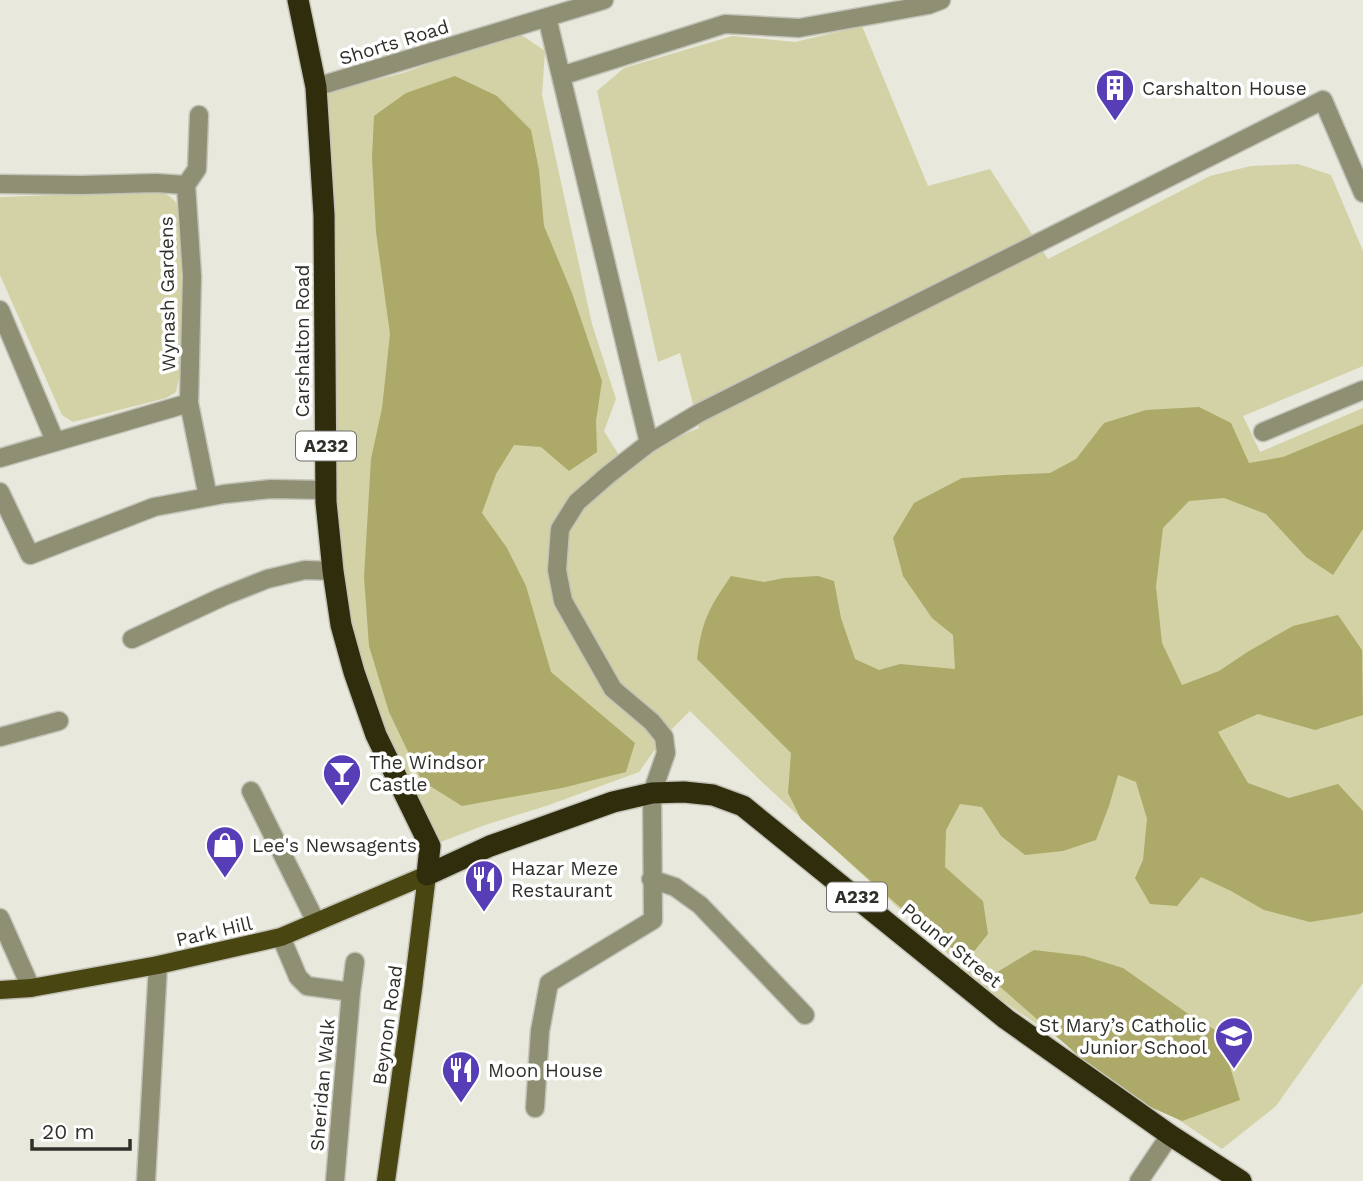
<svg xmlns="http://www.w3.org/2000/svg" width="1363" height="1181" viewBox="0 0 1363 1181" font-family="'Work Sans',sans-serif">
	<rect width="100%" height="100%" fill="#e8e8dc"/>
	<!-- green -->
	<path fill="#d3d2a6" d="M862 26 928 186 990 169 1048 259 1210 176 1251 166 1298 164 1331 175 1363 251V366L1243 416 1260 452 1363 408V983L1276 1106 1222 1149 989 992 762 782 690 711 664 737 639 772 549 805 485 825 430 846 385 745 352 641 341 574 335 491 325 93 403 73 517 32 545 51 542 95 592 324 616 399 604 431 622 460 699 428 680 353 658 362 597 91 624 68 732 36 795 42Z
		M157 191C181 198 179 209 181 230L182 366 176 392 166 398 73 422 62 415 0 275V197Z"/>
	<!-- forest -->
	<path fill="#aca969" d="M455 76 497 96 531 130 539 170 544 226 572 293 602 381 596 421 597 452 569 471 541 447 514 445 496 474 482 513 507 548 526 586 551 672 635 743 626 772 562 788 462 806 422 781 389 712 369 646 364 577 371 459 382 408 390 334 376 232 372 157 374 116 406 93Z
		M1199 407 1231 423 1249 463 1283 457 1363 424V529L1333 575 1306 557 1266 514 1224 498 1189 501 1163 528 1156 587 1162 643 1182 685 1219 671 1249 651 1293 626 1338 615 1362 650 1363 715 1315 730 1258 714 1218 732 1248 783 1289 798 1338 784 1363 811V912L1360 914 1310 922 1264 910 1231 891 1201 877 1177 906 1150 904 1135 878 1143 860 1147 819 1136 782 1118 775 1109 806 1096 840 1063 851 1025 855 1001 836 982 807 960 804 946 830 945 867 983 901 988 934 967 960 900 907 801 819 788 793 791 753 697 659C702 620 709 608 731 576L764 582 784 578 818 576 834 581 841 618 855 659 879 670 900 664 955 669 953 635 932 618 903 576 893 538 914 503 962 478 1004 475 1050 473 1076 459 1104 423 1146 410Z
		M1034 950 1084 956 1123 968 1187 1013 1220 1033 1240 1100 1182 1121 1139 1102 1089 1065 989 977Z"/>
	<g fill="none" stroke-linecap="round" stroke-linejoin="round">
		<!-- minor casing -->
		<g stroke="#c3c3b9" stroke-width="21">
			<path id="minor" d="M547 17 561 76
				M316 87 604 0
				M0 184 82 185 156 183 186 185
				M0 310 55 441
				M189 403 192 276 186 185 197 169 199 115
				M1263 432 1363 390
				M649 443 561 76 725 24 799 28 928 5 941 0
				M0 458 189 403 208 497
				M0 492 30 555 154 507 224 494 271 489 326 490
				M132 639 222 597 267 579 305 570 333 571
				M0 737 59 721
				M251 791 316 922
				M651 879 675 887 700 905 805 1015
				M0 918 31 988
				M281 937 298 977 307 986 351 992
				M535 1108 540 1031 549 983 653 920 652 793 666 753 664 737 652 722 613 689 563 601 557 570 560 529 577 502 608 475 649 443 699 413 1323 100 1363 193
				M146 1181 158 965
				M335 1181 351 992 355 962
				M1139 1181 1170 1135"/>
		</g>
		<!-- major casing -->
		<g stroke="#c3c3b9" stroke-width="21">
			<path id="major" d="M0 990 31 988 158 965 281 937 427 875 413 989 386 1181"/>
		</g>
		<!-- highway casing -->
		<g stroke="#c3c3b9" stroke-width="24">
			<path id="highway" d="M298 0 316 87 324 215 326 502 333 571 341 625 354 672 376 735 430 846 427 875
				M427 875 490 846 613 802 652 793 684 792 713 795 743 806 1006 1019 1170 1135 1241 1181"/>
		</g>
		<!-- minor -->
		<use href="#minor" stroke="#8f8f74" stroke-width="18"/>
		<!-- major -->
		<use href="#major" stroke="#494611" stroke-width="18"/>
		<!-- highway -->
		<use href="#highway" stroke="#2f2d0b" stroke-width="21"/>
	</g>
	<!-- icons -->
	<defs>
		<g id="building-pin" transform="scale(2.0125)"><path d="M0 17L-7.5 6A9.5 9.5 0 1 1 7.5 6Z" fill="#573eb6" stroke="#fff"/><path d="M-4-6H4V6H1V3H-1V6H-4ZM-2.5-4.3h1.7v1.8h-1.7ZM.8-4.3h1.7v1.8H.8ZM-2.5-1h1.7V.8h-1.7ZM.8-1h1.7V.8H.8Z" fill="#fff"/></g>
		<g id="bar-pin" transform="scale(2.0125)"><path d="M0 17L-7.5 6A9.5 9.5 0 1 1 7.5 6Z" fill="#573eb6" stroke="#fff"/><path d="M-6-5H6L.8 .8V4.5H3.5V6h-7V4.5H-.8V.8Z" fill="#fff"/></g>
		<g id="shop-pin" transform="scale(2.0125)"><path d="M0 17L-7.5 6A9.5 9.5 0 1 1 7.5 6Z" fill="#573eb6" stroke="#fff"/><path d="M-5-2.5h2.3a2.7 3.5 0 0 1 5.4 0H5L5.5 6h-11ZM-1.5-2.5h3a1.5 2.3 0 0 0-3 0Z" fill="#fff"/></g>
		<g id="restaurant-pin" transform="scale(2.0125)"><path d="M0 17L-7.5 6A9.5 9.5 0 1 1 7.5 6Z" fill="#573eb6" stroke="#fff"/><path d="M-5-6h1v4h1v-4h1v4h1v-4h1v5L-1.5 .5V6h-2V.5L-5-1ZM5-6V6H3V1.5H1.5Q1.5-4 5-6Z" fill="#fff"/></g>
		<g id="school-pin" transform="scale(2.0125)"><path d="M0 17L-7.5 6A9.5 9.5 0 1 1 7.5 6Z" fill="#573eb6" stroke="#fff"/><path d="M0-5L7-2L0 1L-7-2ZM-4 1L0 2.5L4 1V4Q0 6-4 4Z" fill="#fff"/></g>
	</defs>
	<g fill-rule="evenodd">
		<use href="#building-pin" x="1115" y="88"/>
		<use href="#bar-pin" x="342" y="773"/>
		<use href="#shop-pin" x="225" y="845"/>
		<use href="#restaurant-pin" x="484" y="879"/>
		<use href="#school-pin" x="1234" y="1036"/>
		<use href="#restaurant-pin" x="461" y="1070"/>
	</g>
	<g text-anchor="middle" stroke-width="7" stroke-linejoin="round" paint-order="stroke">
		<!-- shield labels -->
		<g fill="#fff" stroke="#6e6e6b" stroke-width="2">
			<rect x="296" y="431.5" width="60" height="29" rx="5"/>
			<rect x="827" y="882.5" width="60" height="29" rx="5"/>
		</g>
		<g font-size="18" font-weight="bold" fill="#30302b">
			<text x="326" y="452">A232</text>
			<text x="857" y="903">A232</text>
		</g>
		<!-- street labels -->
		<g font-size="19" fill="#30302b" stroke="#fff">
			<text transform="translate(394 42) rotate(-17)" y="7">Shorts Road</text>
			<text transform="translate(167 294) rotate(-91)" y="7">Wynash Gardens</text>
			<text transform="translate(302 341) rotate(-90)" y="7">Carshalton Road</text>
			<text transform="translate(214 931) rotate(-13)" y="7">Park Hill</text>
			<text transform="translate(952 945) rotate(39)" y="7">Pound Street</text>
			<text transform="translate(387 1025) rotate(-82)" y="7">Beynon Road</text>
			<text transform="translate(322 1085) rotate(-85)" y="7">Sheridan Walk</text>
		</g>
		<!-- poi labels -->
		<g font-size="19" fill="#30302b" stroke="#fff" text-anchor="start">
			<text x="1142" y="95">Carshalton House</text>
			<text x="369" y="769">The Windsor<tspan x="369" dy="22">Castle</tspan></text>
			<text x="252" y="852">Lee's Newsagents</text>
			<text x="511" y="875">Hazar Meze<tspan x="511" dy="22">Restaurant</tspan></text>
			<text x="1207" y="1032" text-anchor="end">St Mary’s Catholic<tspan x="1207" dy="22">Junior School</tspan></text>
			<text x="488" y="1077">Moon House</text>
		</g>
	</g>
	<!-- scale -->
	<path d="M32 1139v10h98v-10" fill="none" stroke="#30302b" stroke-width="3.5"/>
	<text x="42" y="1139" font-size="21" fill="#30302b" stroke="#ffffff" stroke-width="5" paint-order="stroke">20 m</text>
</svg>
